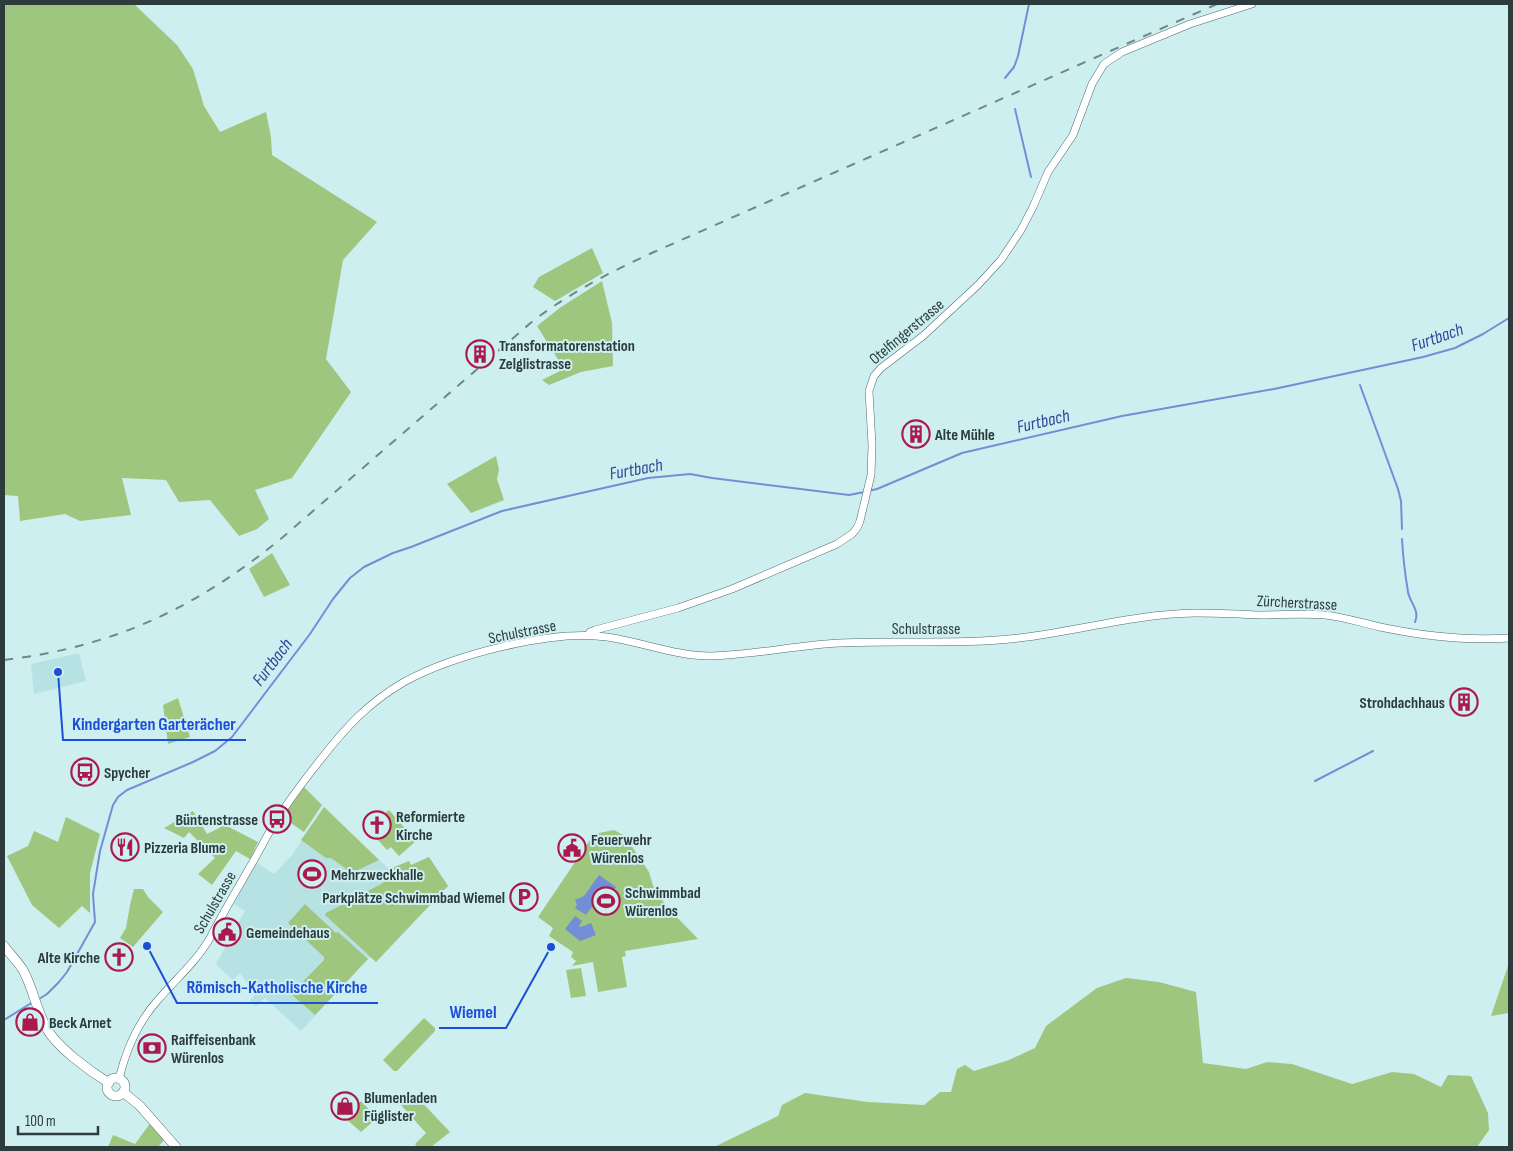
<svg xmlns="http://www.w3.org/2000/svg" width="1513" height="1151" viewBox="0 0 1513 1151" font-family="'Sofia Sans Condensed',sans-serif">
	<rect width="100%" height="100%" fill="#cdeff0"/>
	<!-- built -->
	<path fill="#b7e2e4" d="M79 653 86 681 34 694 31 664Z
		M324 807 389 869 409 861 411 865 429 857 448 886 376 962 370 957 301 1031 265 998 256 1006 250 1000 257 994 248 984 240 973 233 980 216 964 245 911 234 904 256 862 274 874 292 855Z"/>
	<!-- green -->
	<path fill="#9fc67f" d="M4 4H134L177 45 193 69 204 106 220 132 266 112 271 137 272 155 377 222 343 260 326 359 351 392 292 478 255 490 269 519 257 529 239 536 210 500 179 502 166 480 122 478 131 515 80 521 65 514 20 521 18 496 4 495Z
		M592 248 603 273 555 301 533 287 539 277Z
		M602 281 612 323 613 366 581 372 549 385 542 380 564 369 537 326 561 307Z
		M496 456 499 470 497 479 504 500 471 513 447 484Z
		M272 553 290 585 264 597 249 569Z
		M178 698 190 737 168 744 163 705Z
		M304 787 322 805 304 832 282 817Z
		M324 807 379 860 350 874 345 868 331 858H326L301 840Z
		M389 810 416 841 399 856 391 847 387 850 377 839 389 829 381 816Z
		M193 811 207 834 225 825 258 842 250 859 236 851 212 885 198 874 215 858 189 832 184 838 164 828Z
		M66 817 100 834 90 873V913L82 906 59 928 32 905 7 856 28 846 34 831 58 842Z
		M614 830 625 836 649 872 655 892 671 911 698 939 625 951 626 956 622 957 627 987 598 992 593 962 572 966 576 961 571 957 573 952 549 936 553 928 538 917 594 834Z
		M429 857 448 886 376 962 325 915 326 913 383 883 388 878 385 871 409 861 411 865Z
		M134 889H143L148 897 163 912 133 947 120 938 126 928 130 905Z
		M305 904 336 933 338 932 368 959 315 1015 291 994 324 960V957L288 923Z
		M1509 963V1013L1491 1016Z
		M581 968 586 996 571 998 566 970Z
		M1126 978 1159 982 1196 992 1203 1063 1246 1069 1267 1062 1292 1064 1352 1084 1392 1072 1414 1074 1441 1087 1448 1075 1471 1076 1488 1113 1489 1130 1477 1147H714L778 1116 782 1105 805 1093 868 1102 924 1105 940 1092H951L957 1069 965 1065 974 1071 1009 1060 1035 1048 1046 1026 1097 988Z
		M424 1018 435 1028V1031L397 1071H394L383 1060Z
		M414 1094 450 1132 431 1147H417L415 1144 426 1133 401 1105Z
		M361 1101 377 1118 361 1132 345 1118Z
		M151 1122 165 1139 158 1147H108L113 1135 135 1144Z"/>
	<!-- water -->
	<path fill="#728fd5" d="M599 875 616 887 609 896 603 892 586 915 575 908 577 905 575 900 584 896Z
		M575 916 582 921 579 926 581 927 591 923 596 935 580 941 565 929Z"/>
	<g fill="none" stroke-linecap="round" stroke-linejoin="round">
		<!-- stream -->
		<path stroke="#728fd5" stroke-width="2" d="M1005 78 1014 67 1018 56 1029 4
			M1015 109 1031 177
			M1360 385 1398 489 1401 501 1402 529
			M868 491 877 489 962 453 1122 416 1274 389 1423 357 1455 348 1483 334 1509 318
			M1402 539C1403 557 1405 574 1408 592 1410 603 1420 610 1415 622
			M1315 781 1373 751
			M39 999 47 994 59 982 67 972 95 922 93 894 100 851 113 805 118 797 127 790 193 762 215 751 232 737 310 634 333 599 350 578 364 567 393 553 411 547 502 511 648 478 690 474 712 478 849 495 864 492
			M4 1020 33 1002"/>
		<!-- minor casing -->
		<g stroke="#4d6c6d" stroke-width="8">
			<path id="minor" d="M588 635 590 632 595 630 678 608 732 589 837 544 852 534 857 528 860 521 871 475 872 445 869 391 874 376 881 368 923 336 978 285 1001 260 1021 230 1033 207 1048 172 1073 135 1092 84 1104 64 1122 52 1190 24 1252 4
				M119 1079C126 1050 138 1022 158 1000 175 980 197 961 210 938 224 911 239 886 254 860 262 846 269 831 278 818 291 797 306 778 321 759 346 727 368 703 404 682 453 655 552 629 607 637 642 642 675 656 711 656 754 655 797 645 840 643 900 640 959 645 1019 638 1078 631 1135 614 1195 613 1217 613 1238 614 1260 615 1282 615 1303 613 1325 615 1344 617 1362 623 1380 627 1423 636 1466 641 1509 638"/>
		</g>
		<!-- major casing -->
		<g stroke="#4d6c6d" stroke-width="10">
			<path id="major" d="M4 946C10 954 18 962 23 970 33 988 36 1009 46 1027 55 1046 91 1072 109 1083
				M107 1087a9 9 0 1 1 18 0a9 9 0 1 1-18 0Z
				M123 1092 140 1106 176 1147"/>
		</g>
		<!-- minor -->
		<use href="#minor" stroke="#fff" stroke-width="7"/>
		<!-- major -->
		<use href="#major" stroke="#fff" stroke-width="9"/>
		<!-- rail -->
		<path stroke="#718788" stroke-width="2" stroke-dasharray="9 9" stroke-linecap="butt" d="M4 660C114 647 198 607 283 537L534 320C572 292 612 271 654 252L1217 4"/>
	</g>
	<!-- icons -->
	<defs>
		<g id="building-ring" transform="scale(1.4375)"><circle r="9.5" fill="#cdeff0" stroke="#aa184c" stroke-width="1.5"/><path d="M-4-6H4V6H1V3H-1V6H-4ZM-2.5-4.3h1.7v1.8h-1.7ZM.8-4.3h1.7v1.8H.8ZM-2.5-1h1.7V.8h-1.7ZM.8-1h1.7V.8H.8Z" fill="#aa184c"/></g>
		<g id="bus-ring" transform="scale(1.4375)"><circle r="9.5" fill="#cdeff0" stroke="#aa184c" stroke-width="1.5"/><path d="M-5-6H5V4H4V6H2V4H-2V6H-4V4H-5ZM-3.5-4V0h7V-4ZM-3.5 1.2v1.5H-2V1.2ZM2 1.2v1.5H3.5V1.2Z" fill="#aa184c"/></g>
		<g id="church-ring" transform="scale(1.4375)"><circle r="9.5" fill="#cdeff0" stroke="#aa184c" stroke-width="1.5"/><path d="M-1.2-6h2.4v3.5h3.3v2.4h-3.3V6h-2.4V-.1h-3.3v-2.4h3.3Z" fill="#aa184c"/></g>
		<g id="restaurant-ring" transform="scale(1.4375)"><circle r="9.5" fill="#cdeff0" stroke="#aa184c" stroke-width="1.5"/><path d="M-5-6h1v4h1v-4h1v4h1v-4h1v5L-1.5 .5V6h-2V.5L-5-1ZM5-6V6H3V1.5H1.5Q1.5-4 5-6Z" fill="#aa184c"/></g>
		<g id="civic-ring" transform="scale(1.4375)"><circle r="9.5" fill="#cdeff0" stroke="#aa184c" stroke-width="1.5"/><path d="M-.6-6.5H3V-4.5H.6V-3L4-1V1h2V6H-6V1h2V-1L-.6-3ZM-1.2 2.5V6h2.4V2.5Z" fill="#aa184c"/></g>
		<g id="stadium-ring" transform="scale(1.4375)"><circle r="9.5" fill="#cdeff0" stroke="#aa184c" stroke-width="1.5"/><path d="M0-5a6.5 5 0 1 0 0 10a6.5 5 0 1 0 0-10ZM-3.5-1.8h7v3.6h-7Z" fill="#aa184c"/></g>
		<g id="parking-ring" transform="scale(1.4375)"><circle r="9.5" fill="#cdeff0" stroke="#aa184c" stroke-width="1.5"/><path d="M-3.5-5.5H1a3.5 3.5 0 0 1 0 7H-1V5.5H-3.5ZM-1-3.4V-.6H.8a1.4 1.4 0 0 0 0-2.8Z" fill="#aa184c"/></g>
		<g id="shop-ring" transform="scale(1.4375)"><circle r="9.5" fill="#cdeff0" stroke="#aa184c" stroke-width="1.5"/><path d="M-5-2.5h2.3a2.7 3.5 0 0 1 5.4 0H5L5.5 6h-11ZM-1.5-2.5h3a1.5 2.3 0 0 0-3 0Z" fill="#aa184c"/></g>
		<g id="bank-ring" transform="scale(1.4375)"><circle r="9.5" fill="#cdeff0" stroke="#aa184c" stroke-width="1.5"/><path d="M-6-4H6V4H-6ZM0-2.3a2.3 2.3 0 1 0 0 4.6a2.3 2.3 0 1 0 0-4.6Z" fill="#aa184c"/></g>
	</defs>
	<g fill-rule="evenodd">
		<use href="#building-ring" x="480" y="354"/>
		<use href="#building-ring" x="916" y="434"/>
		<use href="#building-ring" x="1464" y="702"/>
		<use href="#bus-ring" x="85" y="772"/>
		<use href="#bus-ring" x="277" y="819"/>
		<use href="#church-ring" x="377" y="825"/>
		<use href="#restaurant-ring" x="125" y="847"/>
		<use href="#civic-ring" x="572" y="848"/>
		<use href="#stadium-ring" x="312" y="874"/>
		<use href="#parking-ring" x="524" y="897"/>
		<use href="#stadium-ring" x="606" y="901"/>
		<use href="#civic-ring" x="227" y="932"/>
		<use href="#church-ring" x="119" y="957"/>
		<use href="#shop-ring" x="30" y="1022"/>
		<use href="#bank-ring" x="152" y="1048"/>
		<use href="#shop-ring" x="345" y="1106"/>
	</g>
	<g text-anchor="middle" stroke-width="4" stroke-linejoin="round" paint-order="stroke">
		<!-- street labels -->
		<g font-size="16" fill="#2e3b3c" stroke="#cdeff0">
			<text transform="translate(906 331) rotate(-40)" y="6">Otelfingerstrasse</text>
			<text transform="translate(1297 602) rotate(3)" y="6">Zürcherstrasse</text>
			<text x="926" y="634">Schulstrasse</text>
			<text transform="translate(522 631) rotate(-11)" y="6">Schulstrasse</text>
			<text transform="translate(214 902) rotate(-60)" y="6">Schulstrasse</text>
		</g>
		<!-- poi labels -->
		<g font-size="16" font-weight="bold" fill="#2e3b3c" stroke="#cdeff0" text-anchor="start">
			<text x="499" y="351">Transformatorenstation<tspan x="499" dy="18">Zelglistrasse</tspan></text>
			<text x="935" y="440">Alte Mühle</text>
			<text x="1445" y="708" text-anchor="end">Strohdachhaus</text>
			<text x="104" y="778">Spycher</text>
			<text x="396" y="822">Reformierte<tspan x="396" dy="18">Kirche</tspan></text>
			<text x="258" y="825" text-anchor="end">Büntenstrasse</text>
			<text x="591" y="845">Feuerwehr<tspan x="591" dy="18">Würenlos</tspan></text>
			<text x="144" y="853">Pizzeria Blume</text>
			<text x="331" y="880">Mehrzweckhalle</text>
			<text x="625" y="898">Schwimmbad<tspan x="625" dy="18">Würenlos</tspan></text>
			<text x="505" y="903" text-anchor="end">Parkplätze Schwimmbad Wiemel</text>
			<text x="246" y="938">Gemeindehaus</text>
			<text x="100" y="963" text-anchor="end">Alte Kirche</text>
			<text x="49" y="1028">Beck Arnet</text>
			<text x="171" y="1045">Raiffeisenbank<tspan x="171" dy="18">Würenlos</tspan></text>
			<text x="364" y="1103">Blumenladen<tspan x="364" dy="18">Füglister</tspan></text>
		</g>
		<!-- water labels -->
		<g font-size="18" font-style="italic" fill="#2a479a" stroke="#cdeff0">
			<text transform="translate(1437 337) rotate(-19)" y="6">Furtbach</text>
			<text transform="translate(1043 421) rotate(-13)" y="6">Furtbach</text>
			<text transform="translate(636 469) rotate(-10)" y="6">Furtbach</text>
			<text transform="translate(272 662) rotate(-53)" y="6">Furtbach</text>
		</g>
	</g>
	<!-- callouts -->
	<path fill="none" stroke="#1d4ed8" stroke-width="2" d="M58 672L63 740H246M147 946L177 1003H378M551 947L506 1028H439"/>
	<g fill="#1d4ed8" stroke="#cdeff0" stroke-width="2">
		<circle cx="58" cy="672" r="5"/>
		<circle cx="147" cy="946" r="5"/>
		<circle cx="551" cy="947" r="5"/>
	</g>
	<g font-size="18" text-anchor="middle" font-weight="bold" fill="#1d4ed8" stroke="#cdeff0" stroke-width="4" stroke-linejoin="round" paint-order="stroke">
		<text x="154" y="730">Kindergarten Garterächer</text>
		<text x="277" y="993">Römisch-Katholische Kirche</text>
		<text x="473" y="1018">Wiemel</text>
	</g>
	<!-- border -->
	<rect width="1513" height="1151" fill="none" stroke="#2e3b3c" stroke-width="10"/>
	<!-- scale -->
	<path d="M18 1126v8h80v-8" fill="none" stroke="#2e3b3c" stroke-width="2.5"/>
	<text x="25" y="1126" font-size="15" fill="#2e3b3c" stroke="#cdeff0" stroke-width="4" paint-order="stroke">100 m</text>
</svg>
